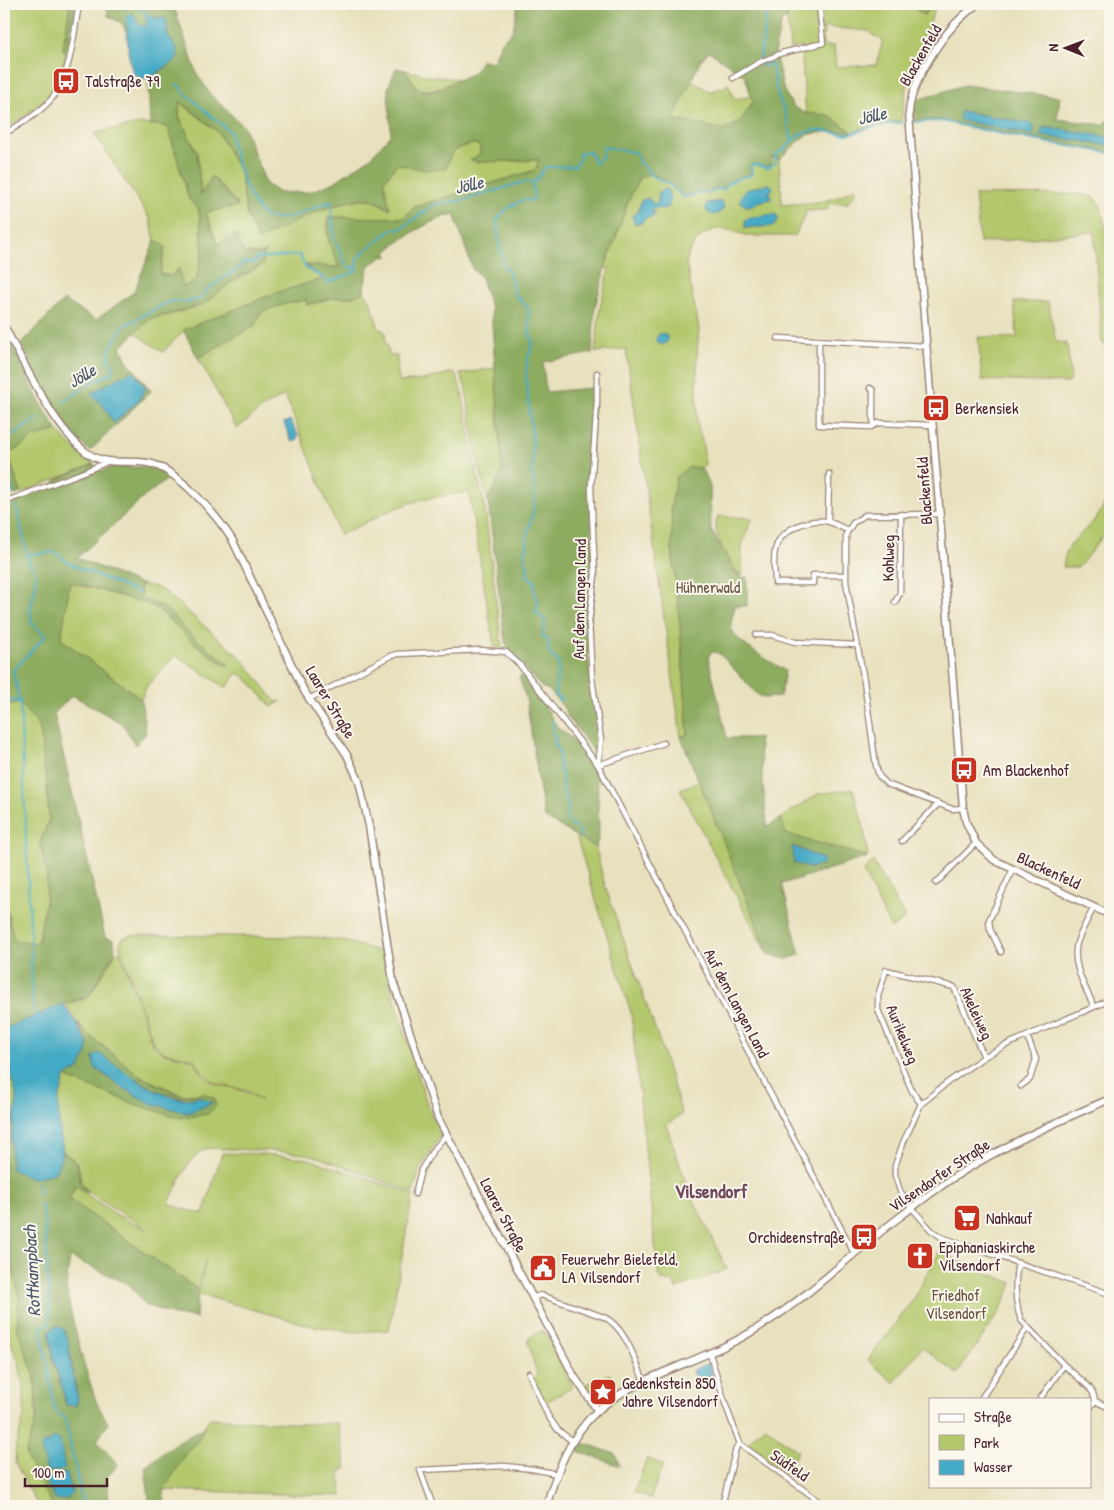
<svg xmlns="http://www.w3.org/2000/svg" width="1114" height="1510" viewBox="0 0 1114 1510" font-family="'Patrick Hand',sans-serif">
	<rect width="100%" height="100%" fill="#fbf7ec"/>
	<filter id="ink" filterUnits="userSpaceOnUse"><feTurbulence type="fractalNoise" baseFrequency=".02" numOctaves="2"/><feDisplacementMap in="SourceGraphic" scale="10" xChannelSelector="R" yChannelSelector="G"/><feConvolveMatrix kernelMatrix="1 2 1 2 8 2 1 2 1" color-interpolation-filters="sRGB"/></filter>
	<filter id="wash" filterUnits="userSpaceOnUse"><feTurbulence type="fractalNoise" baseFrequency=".0096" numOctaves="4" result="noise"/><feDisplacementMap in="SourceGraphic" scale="20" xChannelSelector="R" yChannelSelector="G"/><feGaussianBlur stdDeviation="1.12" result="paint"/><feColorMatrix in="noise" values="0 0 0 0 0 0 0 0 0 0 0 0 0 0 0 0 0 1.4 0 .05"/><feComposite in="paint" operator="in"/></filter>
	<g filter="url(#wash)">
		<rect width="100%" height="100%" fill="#e7e1be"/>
		<!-- green -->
		<path fill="#b3c86d" stroke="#7e744c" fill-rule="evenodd" d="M4 4H70L63 50 67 55C55 94 45 102 12 125L4 118Z
			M787 4H910L923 15 936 5 906 90 901 121 863 128 851 133V131L828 115 806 114 801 47 790 49 787 19ZM824 27 869 31 872 35 883 40 876 65 836 67 834 46H823Z
			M405 70 429 76 458 79C444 87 435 93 418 89Z
			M691 80 709 91 723 88 728 84 735 99 753 96V102L740 122 724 130 673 119Z
			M179 101 218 132 240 172 247 216 258 240C284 226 340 198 368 199 375 200 383 206 389 209L384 181 397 164 426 170C440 161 462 142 478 144L481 149 477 162 540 160 536 170 415 207 403 218 328 217V239L339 267 306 266 310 271 323 279 278 292 186 329 163 352 134 332 150 319 177 313 262 265V257L265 252C251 259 232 249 217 244L206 212 238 205 213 177 201 196 197 153 179 116Z
			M140 124 168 126 189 199 199 210 203 250 196 281 183 287 171 276 160 274 165 247 155 240 150 219 94 133Z
			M772 157 779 159 782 205C809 202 830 205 854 188L857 191 848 203H831L826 210 807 211 795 236H749L726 229H715L703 235 695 242 689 253 686 262 699 329 697 353V422L703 445 705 465 701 468 689 467 672 548 680 625 688 734 681 737 626 349 595 352 600 308 609 268H605L628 202 639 178 649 173 666 180 683 196 717 187 740 176 749 174 751 172 750 166 754 163 766 167 771 164Z
			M1082 194 1094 197 1101 207 1110 249V383L1105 344H1102L1094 232 980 243 975 195Z
			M364 291 371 302 379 329 383 330 386 334 385 340 390 356H397L398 374 400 382 423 380 450 373 456 374 462 393 475 464 484 502 502 648 494 647 469 492 423 499 393 509 340 535 285 395 262 408 237 429 198 358 255 325 260 312 285 304 306 300 307 305 333 298 352 297Z
			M1014 302H1048L1056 342 1067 343 1071 380 1069 383 982 380 978 337 1017 338Z
			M496 368 502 471 488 501 476 453 466 389 460 374Z
			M57 430 67 442 94 464 21 493 8 455 33 438Z
			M1110 494V527L1079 567H1063L1066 552 1070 545 1098 516Z
			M718 516 752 518 742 545V573H737C729 558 709 534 718 516Z
			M70 582 142 602 158 609 194 643 226 666 228 664 197 640 163 607 141 598 140 584 156 587 168 594 243 660 276 702 281 701 272 707 245 677 238 673 226 688 176 655 147 686 141 699 61 639Z
			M20 703 36 722 41 733 44 770 46 774 49 820 40 843 47 875 46 898 38 943 14 940 8 913 4 905V704Z
			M700 781 769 955 766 952 680 789Z
			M853 789 863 824 868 857 785 834 781 818 818 794Z
			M576 836 596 848 603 879 610 901 658 1037 682 1114 666 1125 691 1195 727 1269 676 1289 673 1281 670 1282 664 1280 661 1281 658 1274 631 1013Z
			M873 861 905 918 891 929 863 871Z
			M131 935 314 937 344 941 383 952 387 974 428 1107 441 1135 420 1169 413 1192 312 1155 276 1151 207 1148C187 1156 178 1185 169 1203L183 1209 203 1214 222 1153 264 1154 309 1159 413 1194 389 1330 356 1332 308 1325 198 1294 206 1260 197 1289 69 1199 76 1185C96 1203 123 1220 148 1230L90 1193 81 1183 78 1163 63 1152 60 1132 58 1104 65 1077 143 1107 214 1098 204 1094 183 1095 141 1077 84 1031 65 1004 88 998 115 954 120 951 152 1043 163 1053 194 1060C209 1091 223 1082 248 1093 253 1095 257 1099 261 1101L248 1091 214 1083 200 1069 195 1059 163 1052 153 1042 119 944 123 938Z
			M4 1063 8 1065 17 1097 15 1114 4 1129Z
			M4 1235 7 1241 19 1297 17 1327 35 1378 36 1421 53 1506H38L24 1480 15 1462 16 1446 24 1416V1391L19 1362 9 1338 6 1323 8 1290 4 1273Z
			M940 1251 971 1267 1013 1283 1000 1311 957 1374 922 1347 894 1383 868 1360 910 1304Z
			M541 1331 545 1332 573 1387 548 1401H543L533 1379 537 1374 528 1342 530 1337Z
			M610 1374 611 1379 615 1378 610 1391 604 1397 596 1396 585 1385Z
			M210 1418 306 1424 338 1423 346 1469 340 1472 342 1496 164 1490 186 1453 197 1443 204 1427Z
			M764 1426 798 1451 785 1473 745 1445Z
			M647 1458 663 1465 651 1498 634 1492Z"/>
		<!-- forest -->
		<path fill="#8eac60" stroke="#6c6646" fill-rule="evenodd" d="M70 4H76L67 55 63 50Z
			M107 4H173L197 74 210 94 244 127 266 184 279 193 309 192 333 183 370 158 391 134 388 88 396 68 405 70 418 89 427 91 438 90 473 73 482 60 493 62 502 41 513 30 518 4H787V19L782 20 775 49 776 58 784 91 793 106 804 113 828 115 851 131V133L830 131 806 135 779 159 772 157 771 164 766 167 752 164 750 166 751 172 749 174C738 177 729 182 721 189L717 187 714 190 706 193 701 191 696 194 683 196 666 180 650 173 639 178 628 202 605 268 595 307 592 353 543 362 546 392 591 388 595 390 589 479 594 574 588 659 597 715V756L566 714 564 708 549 690 541 687 510 651 505 642 488 501 502 471 491 309 480 275 473 270 454 214C432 219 403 237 386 252L388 257 384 256 368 266C368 276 364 282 364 291 355 299 343 296 332 298 323 300 315 303 307 305L306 300 285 304 261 312 255 325 198 358 184 331 185 329 278 292 323 279 305 265 339 267 328 239V217L403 218 415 207 535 170 539 160 477 162 470 160 480 154V149L478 144C471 143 456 147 452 153 449 157 448 164 446 169L426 170 397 164 384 181 390 209C384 206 376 200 369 199 343 196 282 228 258 240L247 216 240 172 218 132 180 101 179 116 197 153 201 195 212 176 238 206 206 212 217 244 236 234 243 252 258 255 267 251 262 257 263 264 233 281 201 306 150 319 121 346 126 359 151 391 90 451C56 423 39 382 21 344L64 300 96 320 134 292 155 240 165 247 160 274 171 276 179 268 183 287 196 281 203 250 199 210 189 199 168 127 150 124 148 79 175 61 177 49 168 36 166 18H156L143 27 138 24 133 13 127 15C126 22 129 28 127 34L122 23 108 16ZM709 51 745 76 753 102 740 122 724 130 673 119 701 60Z
			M910 4H937L923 15Z
			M964 85 1060 97 1057 119 1105 125 1106 121 1110 122V152L1017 136 941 120H914L913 104 917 100Z
			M4 330 35 393 57 430 33 438 8 455 21 493 14 495C9 477 0 457 4 437 6 424 14 422 11 407L4 406Z
			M94 464 95 468 102 471 113 467H149L162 471 170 477 144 497 77 558 140 584 141 598 163 607 197 640 229 664 226 666 194 643 158 609 142 602 70 582 61 639 141 699 146 734 135 745 123 724 72 695 54 714 105 937 114 940 115 952 88 997 63 1004 4 1029V905L8 913 14 940 38 943 46 898 47 875 40 843 49 820 46 774 44 770 41 733 36 722 20 703 4 704V505L49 489 58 479Z
			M689 467 701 468 710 486 711 530 736 574H742V578L747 577V606H735C734 612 731 619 731 625 732 643 772 661 785 671L780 697 764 698 758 695 721 655 716 652H711L708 657 727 738H759L767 827 781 818 786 834 868 857 782 884 800 955 786 959 769 955 681 737 688 734 680 625 672 548 671 507 676 477Z
			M523 676 536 692 558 728 577 742 597 768 599 833 596 848 544 817 526 699 519 677Z
			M77 1023 84 1031 141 1077 183 1096 204 1094 214 1098 216 1106 208 1114 181 1118 143 1107 65 1077 80 1068 88 1044ZM95 1068 131 1076 158 1091 184 1099 149 1103 120 1086Z
			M15 1114 11 1140 32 1178 55 1173 63 1152 77 1163 81 1183 88 1193 76 1185 69 1199 198 1290 196 1318 174 1315 145 1305 130 1285 70 1257 66 1287 71 1313 83 1361 97 1404 108 1423 97 1441 118 1465 106 1478 110 1506H53L28 1461 26 1452 37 1416 35 1378 17 1327 19 1296 7 1241 4 1235V1129ZM56 1327 64 1329 68 1340 78 1399 66 1405 62 1386 54 1363 49 1331Z
			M204 1427 197 1443 186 1453 164 1490 165 1506H150L145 1467 168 1449Z
			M584 1443 615 1454 620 1466 577 1451Z"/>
		<!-- water -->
		<path fill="#45aac5" stroke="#486478" d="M133 13 138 23 143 27 147 24 145 19 147 14 156 18H166L168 36 177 49 178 55 175 61 148 79C144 78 137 78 134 74 128 66 126 25 127 15Z
			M961 111 1028 123 1034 126V133L1032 135 959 120Z
			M1044 127 1108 137 1109 145 1108 146 1081 141 1040 136 1043 128Z
			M768 184 772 186 773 188 769 193 771 199 758 202 754 206H746L740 202C741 187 757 187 768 184Z
			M664 189H667L670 195 669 207 664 209 655 208 651 211 655 213 653 217 645 218 641 223 635 224 632 216 638 212 641 201 648 198 654 204 658 203 659 192Z
			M721 201 724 207C721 214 713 217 707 212L706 209 707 203Z
			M773 214 777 215 778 220 774 226 745 228V220L748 218Z
			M656.5 339a5.5 5.5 0 1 1 11 0a5.5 5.5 0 1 1-11 0Z
			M131 371 134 372 146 388 138 401 114 423 103 406 91 393Z
			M290 420 298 435 297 441H291L284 423Z
			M792 846 823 859V865L809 868 794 863Z
			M63 1004 75 1021 88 1044 87 1053 80 1068 65 1077 58 1104 60 1132 63 1152 55 1173 32 1178 11 1169V1140L17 1098 8 1065 4 1061V1029Z
			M99 1053C120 1068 159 1099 185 1099 190 1099 196 1097 201 1097L212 1103 188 1113 149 1103 120 1086 95 1068 93 1057Z
			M56 1326 64 1329 68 1340 75 1388 78 1399 76 1406 66 1405 62 1386 54 1363 49 1331Z
			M709 1363C712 1370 713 1375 707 1380H702L692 1373 693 1370Z
			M56 1438 60 1440 65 1469 47 1472 41 1447 43 1444Z
			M67 1473 72 1494 67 1499 56 1500 52 1494V1490L48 1488 46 1480 48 1479 47 1476Z"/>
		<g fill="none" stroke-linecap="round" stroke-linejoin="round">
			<!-- stream -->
			<path stroke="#45aac5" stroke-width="2" d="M137 4 147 15
				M760 59 768 4
				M761 63 764 66 771 64 772 65 778 96 786 114 792 141
				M177 84 186 94 230 132C232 152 249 205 265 216 269 219 278 218 284 218 301 216 314 205 331 202L334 237 347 267 351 268 358 266
				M915 122 941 121 1016 137 1110 153
				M503 260 499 245 497 220C504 208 514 205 525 199L528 201 534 199 532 182
				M503 264 509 272 515 295 528 308 530 335 533 342 527 362 526 377 533 445V463L531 475 534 479V510L527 534V549L524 553 528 569 527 576 534 581C535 585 534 590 535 594 537 603 542 601 535 612L545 620 543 637 548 639C549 655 547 651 559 663L555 695 561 699 559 701
				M63 402 92 382 112 373 114 369 108 358 109 351 117 336 124 326 166 303 172 301 188 302 196 300 202 297 208 289 237 269 244 262 249 263 255 262V259L258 258 300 255 306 269 321 276 328 283C337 277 348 277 357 270V259L366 250 393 229 402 228 434 205 468 199 520 183 532 182 536 181 545 167 575 166 580 158 579 154 589 151 596 164 602 157 603 149 605 147 637 153 639 163 646 167 649 174 670 185 683 197 696 195 702 192C708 195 713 193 718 188L721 190 725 189 727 184 741 177 750 176 752 173 751 166 754 164 768 168 775 163 776 154C789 149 791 138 803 133 817 126 832 134 846 134 852 134 859 131 865 129 878 125 890 123 904 122
				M4 441 39 417
				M4 461 13 494
				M16 505 29 562 36 572 35 588 30 610 32 624 46 635 13 671 20 703 31 946
				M27 555 55 552 70 564 139 593
				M4 697 20 703
				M553 722V735L556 738 554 743 559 751 560 771 562 774 563 790 569 807C562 817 570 827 580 830V837
				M31 950 32 1002 36 1017
				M37 1177 40 1194
				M41 1203 45 1226 50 1323 41 1327 55 1411 65 1418 83 1506"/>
		</g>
	</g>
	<g filter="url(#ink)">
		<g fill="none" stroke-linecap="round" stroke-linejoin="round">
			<!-- street casing -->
			<g stroke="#988074" stroke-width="7">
				<path id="street" d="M733 78 760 62 782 53 823 43 819 4
					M4 134C19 125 42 112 53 97 71 74 74 32 79 4
					M778 338 926 346
					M819 341V425L871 427 879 423 933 425
					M597 373V402L591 488 595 575 589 622 592 678 601 740 598 765
					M870 388 873 390V420L875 425
					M4 502 84 472 107 462
					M940 514 865 515 853 523 846 534V582L864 681 876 766 879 776 887 784 952 809 963 808
					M828 521 829 474
					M845 575H813V583H775C775 571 772 558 776 547 781 529 808 519 825 521 833 522 840 527 847 530
					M895 602 900 593 901 514
					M756 635H772L795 642 857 645
					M309 699 390 656 398 654 480 650 506 652 520 665 598 765 854 1253
					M598 765 664 743
					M902 841 938 804
					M936 883 976 843
					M1001 952 990 929 989 920 1013 869
					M1110 1000 1006 1045 984 1057 948 1082 921 1104 903 1143 895 1166V1175L900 1191 912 1208 931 1230 941 1237 1110 1294
					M1094 1007C1086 988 1071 965 1077 943 1081 931 1088 919 1094 907
					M1021 1086 1030 1079 1036 1059 1027 1036
					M921 1104 912 1091 878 1010V996L886 970 954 987 984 1057
					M415 1194 421 1170 432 1152 446 1135
					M1018 1264C1014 1281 1015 1304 1021 1320L1064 1365 1089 1387 1093 1393 1095 1401 1090 1408
					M532 1298 541 1295 604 1317C626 1328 635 1360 644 1381
					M710 1354 725 1403 740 1444 826 1506
					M529 1373 548 1416 558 1430 572 1441
					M981 1399 1027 1328
					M1040 1399 1064 1365
					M1095 1401 1110 1408
					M433 1506 420 1470 504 1466 533 1469 557 1474
					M722 1506 736 1448 740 1444"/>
			</g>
			<!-- secondary casing -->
			<g stroke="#988074" stroke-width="9">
				<path id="secondary" d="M977 4C969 11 961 17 954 25 936 45 910 86 909 113L921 278 963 808 966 822 976 843 994 860 1110 915
					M4 326C24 363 53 427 86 452 105 467 126 459 148 463 177 468 218 517 233 541L304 691 347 755 359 781 369 826 393 981 438 1118 574 1376 598 1411
					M546 1506C557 1471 569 1437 597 1411 629 1383 669 1371 707 1354 727 1346 746 1336 764 1324 812 1294 852 1253 897 1219 923 1199 949 1179 977 1163 1020 1138 1065 1118 1110 1099"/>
			</g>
			<!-- street -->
			<use href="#street" stroke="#fff" stroke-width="4.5"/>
			<!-- secondary -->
			<use href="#secondary" stroke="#fff" stroke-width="6"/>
		</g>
	</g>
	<!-- icons -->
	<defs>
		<g id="bus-square" transform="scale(1.4375)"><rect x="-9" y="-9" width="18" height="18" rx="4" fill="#c8321e" stroke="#fbf7ec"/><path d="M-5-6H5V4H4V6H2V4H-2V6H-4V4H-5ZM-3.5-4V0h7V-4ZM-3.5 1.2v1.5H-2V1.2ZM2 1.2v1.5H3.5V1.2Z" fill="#fff"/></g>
		<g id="supermarket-square" transform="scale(1.4375)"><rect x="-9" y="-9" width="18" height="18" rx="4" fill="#c8321e" stroke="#fbf7ec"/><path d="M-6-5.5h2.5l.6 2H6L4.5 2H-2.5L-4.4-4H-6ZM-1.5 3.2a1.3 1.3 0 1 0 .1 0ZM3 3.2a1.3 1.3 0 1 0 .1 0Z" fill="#fff"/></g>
		<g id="church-square" transform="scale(1.4375)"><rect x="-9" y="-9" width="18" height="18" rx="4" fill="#c8321e" stroke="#fbf7ec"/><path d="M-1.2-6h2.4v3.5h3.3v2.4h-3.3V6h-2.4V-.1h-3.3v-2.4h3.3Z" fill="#fff"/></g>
		<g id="civic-square" transform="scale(1.4375)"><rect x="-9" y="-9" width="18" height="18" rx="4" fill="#c8321e" stroke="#fbf7ec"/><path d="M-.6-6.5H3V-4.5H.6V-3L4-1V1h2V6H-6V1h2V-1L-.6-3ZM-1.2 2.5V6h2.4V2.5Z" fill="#fff"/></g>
		<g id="sight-square" transform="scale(1.4375)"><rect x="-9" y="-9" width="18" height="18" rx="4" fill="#c8321e" stroke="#fbf7ec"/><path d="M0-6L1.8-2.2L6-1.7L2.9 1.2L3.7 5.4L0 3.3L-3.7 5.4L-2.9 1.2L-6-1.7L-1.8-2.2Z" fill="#fff"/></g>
	</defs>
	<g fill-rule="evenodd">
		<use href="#bus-square" x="66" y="81"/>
		<use href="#bus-square" x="936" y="408"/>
		<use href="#bus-square" x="964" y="770"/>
		<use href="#supermarket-square" x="967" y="1218"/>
		<use href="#bus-square" x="864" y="1237"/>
		<use href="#church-square" x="920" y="1256"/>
		<use href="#civic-square" x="543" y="1268"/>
		<use href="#sight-square" x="603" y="1392"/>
	</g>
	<g text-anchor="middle" stroke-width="4" stroke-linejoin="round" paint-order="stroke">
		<!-- street labels -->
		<g font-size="16" fill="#4a1f2b" stroke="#fbf7ec">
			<text transform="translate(920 55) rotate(-60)" y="6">Blackenfeld</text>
			<text transform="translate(924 491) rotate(-94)" y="6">Blackenfeld</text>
			<text transform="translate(888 558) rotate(-89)" y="6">Kohlweg</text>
			<text transform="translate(579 599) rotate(-89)" y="6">Auf dem Langen Land</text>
			<text transform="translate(331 702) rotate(59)" y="6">Laarer Straße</text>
			<text transform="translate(1049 870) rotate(25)" y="6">Blackenfeld</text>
			<text transform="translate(737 1003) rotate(62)" y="6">Auf dem Langen Land</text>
			<text transform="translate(977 1013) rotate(65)" y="6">Akeleiweg</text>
			<text transform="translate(903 1034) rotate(68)" y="6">Aurikelweg</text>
			<text transform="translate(939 1175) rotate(-34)" y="6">Vilsendorfer Straße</text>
			<text transform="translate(504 1215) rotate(62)" y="6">Laarer Straße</text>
			<text transform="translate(790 1465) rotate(35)" y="6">Südfeld</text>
		</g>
		<!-- poi labels -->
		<g font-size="16" fill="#4a1f2b" stroke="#fbf7ec" text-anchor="start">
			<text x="85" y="87">Talstraße 79</text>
			<text x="955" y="414">Berkensiek</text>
			<text x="983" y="776">Am Blackenhof</text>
			<text x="986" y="1224">Nahkauf</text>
			<text x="845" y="1243" text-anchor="end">Orchideenstraße</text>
			<text x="939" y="1253">Epiphaniaskirche<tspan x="939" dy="18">Vilsendorf</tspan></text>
			<text x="562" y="1265">Feuerwehr Bielefeld,<tspan x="562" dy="18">LA Vilsendorf</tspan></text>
			<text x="622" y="1389">Gedenkstein 850<tspan x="622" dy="18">Jahre Vilsendorf</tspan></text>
		</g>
		<!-- park labels -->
		<g font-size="16" fill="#6a523f" stroke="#fbf7ec">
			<text x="708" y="593">Hühnerwald</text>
			<text x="956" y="1301">Friedhof<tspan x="956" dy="18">Vilsendorf</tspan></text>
		</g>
		<!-- water labels -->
		<g font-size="18" font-style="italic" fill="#485769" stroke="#fbf7ec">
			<text transform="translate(872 116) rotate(-13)" y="6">Jölle</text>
			<text transform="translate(469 185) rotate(-13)" y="6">Jölle</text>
			<text transform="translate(82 376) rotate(-31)" y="6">Jölle</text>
			<text transform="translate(32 1271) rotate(-93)" y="6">Rottkampbach</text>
		</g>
		<!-- quarter labels -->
		<g font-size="19" font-weight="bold" fill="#724a5e" stroke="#fbf7ec">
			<text x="711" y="1198">Vilsendorf</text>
		</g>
	</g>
	<!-- margin -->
	<rect width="1114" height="1510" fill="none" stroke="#fbf7ec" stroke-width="20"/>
	<!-- legend -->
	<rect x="929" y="1398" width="162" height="90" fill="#fbf7ec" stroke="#b4a19f"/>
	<rect x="939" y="1414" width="25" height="8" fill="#ffffff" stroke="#b4a19f"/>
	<text x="974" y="1422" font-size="15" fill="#4a1f2b">Straße</text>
	<rect x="939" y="1435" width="25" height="15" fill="#b3c86d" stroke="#b4a19f"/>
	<text x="974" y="1448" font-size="15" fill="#4a1f2b">Park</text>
	<rect x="939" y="1460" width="25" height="15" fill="#45aac5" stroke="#b4a19f"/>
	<text x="974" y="1472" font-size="15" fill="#4a1f2b">Wasser</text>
	<!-- north arrow -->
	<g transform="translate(1066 48) rotate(271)" stroke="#fbf7ec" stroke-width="4" paint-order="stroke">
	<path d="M0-4L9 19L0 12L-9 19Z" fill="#4a1f2b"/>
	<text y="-8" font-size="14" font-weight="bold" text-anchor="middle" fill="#4a1f2b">N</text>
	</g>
	<!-- scale -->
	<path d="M25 1478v8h82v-8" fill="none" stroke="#4a1f2b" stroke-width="2.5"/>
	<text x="32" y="1478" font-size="15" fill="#4a1f2b" stroke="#fbf7ec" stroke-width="4" paint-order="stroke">100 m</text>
</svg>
